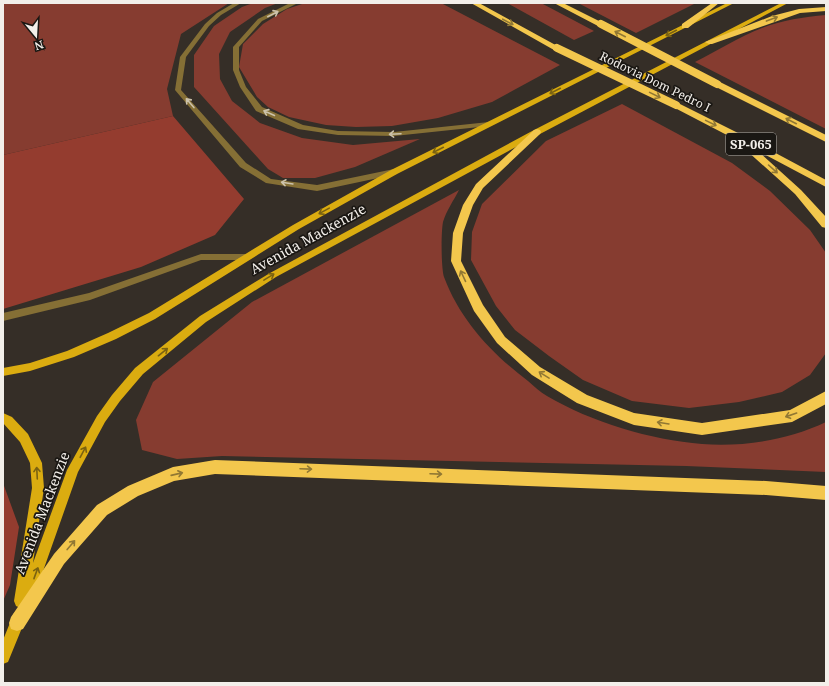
<svg xmlns="http://www.w3.org/2000/svg" width="829" height="686" viewBox="0 0 829 686" font-family="'Noto Serif',serif">
	<rect width="100%" height="100%" fill="#352e27"/>
	<!-- green -->
	<path fill="#863c30" d="M3 3H229L181 34 167 89 173 116 3 155Z
		M253 3H278L265 8 230 32 219 54 220 79 232 101 260 123 302 138 353 145 420 139 355 167 315 178H283L268 169 194 87V55L214 26 242 7Z
		M305 3H441L560 65 492 102 438 118 392 126 356 127 326 125 289 117 268 107 257 97 239 67 243 44 263 24 287 9Z
		M507 3H541L594 31 574 40Z
		M578 3H696L636 33Z
		M826 15V129L695 62C717 51 739 37 762 28 782 20 804 17 826 15Z
		M622 104 732 163 770 191 810 230 826 253V353L810 375 782 392 739 402 689 408 632 401 583 380 549 356 515 330 496 306 471 260 472 232 482 204 546 141Z
		M459 190C454 200 446 211 443 222 441 232 441 267 444 277 460 320 492 354 528 381 534 386 540 392 547 396 591 422 651 440 702 444 744 447 788 440 826 422V472L686 466 222 456 177 459 142 450 136 420 153 382 252 302Z"/>
	<!-- forest -->
	<path fill="#943c2f" d="M173 116 244 199 215 235 141 267 3 309V155Z
		M3 483 19 527 10 585 3 601Z"/>
	<g fill="none" stroke-linecap="round" stroke-linejoin="round">
		<!-- lane -->
		<path fill="#856f35" fill-rule="evenodd" d="M290 3H298L262 21 239 47V70L246 87 262 107 303 125 338 131 394 132 489 122 493 124 489 126 394 136 338 135 298 129 256 111 240 87 233 70V47L258 19Z
			M201 254H248L252 257 248 260H201L90 300 3 321V313L89 293Z"/>
		<!-- street -->
		<path fill="#856f35" fill-rule="evenodd" d="M234 3H241L221 15 209 26 186 57 181 90 246 163 271 179 317 185 394 169 397 170V174L317 191 266 183 240 167 175 90 180 57 205 24 217 13Z"/>
		<!-- primary -->
		<path fill="#dbac10" fill-rule="evenodd" d="M727 3H734L397 174 299 229 155 319 116 339 74 357 30 371 3 376V368L30 363 67 351 108 333 149 313 293 225 391 170Z
			M781 3H788L540 134 276 277 206 322 143 374 120 401 105 422 78 472 30 608 25 610 16 606 14 601 32 488 30 463 20 442 3 423V413L12 417 28 434 42 463 44 488 33 563 67 470 97 416 112 395 135 368 200 316 270 273 534 130Z
			M19 611 24 613 26 618 8 662 3 664V640L14 613Z"/>
		<!-- highway -->
		<path fill="#f3c74d" fill-rule="evenodd" d="M471 3H479L561 48 557 50H554Z
			M554 3H563L605 24 604 26H598Z
			M712 3H719L688 28H682V24Z
			M826 7V11L800 13 712 44H709L705 42 772 16 799 9Z
			M714 82H720L826 135V142L714 86Z
			M676 102 736 132 826 180V187L758 151 801 190 826 217V228L822 227 795 194 746 150 744 148 748 146 673 107 672 105 673 103Z
			M537 129 540 130 541 132 540 134 483 188 473 205 463 233 461 261 483 305 505 337 540 367 587 395 634 413 702 423 790 410 826 391V404L792 422 702 435 634 425 577 403 532 375 497 343 474 311 451 261 453 233 463 205 476 184 534 130Z
			M215 460 766 481 826 486V500L766 495 215 474 174 481 138 496 107 515 64 564 23 629 17 631 11 629 9 623 11 617 54 554 97 505 128 486 173 467Z"/>
		<!-- highway-bridge -->
		<path stroke="#f3c74d" stroke-width="8" d="M601 24 717 84
			M557 48 676 105"/>
	</g>
	<!-- one-way arrows -->
	<defs><path id="oneway-shaft" d="M-6 0H5M1.5-3L5.5 0L1.5 3" fill="none" stroke-width="1.6" stroke-linecap="round" stroke-linejoin="round"/></defs>
	<g stroke="#ccc2ab">
		<use href="#oneway-shaft" transform="translate(273 14) rotate(-27)"/>
		<use href="#oneway-shaft" transform="translate(190 103) rotate(-131)"/>
		<use href="#oneway-shaft" transform="translate(269 113) rotate(-156)"/>
		<use href="#oneway-shaft" transform="translate(395 134) rotate(177)"/>
		<use href="#oneway-shaft" transform="translate(287 183) rotate(-171)"/>
	</g>
	<g stroke="#917833">
		<use href="#oneway-shaft" transform="translate(772 19) rotate(-20)"/>
		<use href="#oneway-shaft" transform="translate(508 22) rotate(28)"/>
		<use href="#oneway-shaft" transform="translate(620 34) rotate(-153)"/>
		<use href="#oneway-shaft" transform="translate(655 95) rotate(26)"/>
		<use href="#oneway-shaft" transform="translate(791 121) rotate(-153)"/>
		<use href="#oneway-shaft" transform="translate(711 123) rotate(26)"/>
		<use href="#oneway-shaft" transform="translate(773 169) rotate(42)"/>
		<use href="#oneway-shaft" transform="translate(463 276) rotate(-115)"/>
		<use href="#oneway-shaft" transform="translate(544 375) rotate(-148)"/>
		<use href="#oneway-shaft" transform="translate(791 415) rotate(161)"/>
		<use href="#oneway-shaft" transform="translate(663 423) rotate(-171)"/>
		<use href="#oneway-shaft" transform="translate(306 469) rotate(2)"/>
		<use href="#oneway-shaft" transform="translate(177 474) rotate(-13)"/>
		<use href="#oneway-shaft" transform="translate(436 474) rotate(2)"/>
		<use href="#oneway-shaft" transform="translate(71 545) rotate(-50)"/>
	</g>
	<g stroke="#7a6212">
		<use href="#oneway-shaft" transform="translate(671 33) rotate(153)"/>
		<use href="#oneway-shaft" transform="translate(555 91) rotate(153)"/>
		<use href="#oneway-shaft" transform="translate(438 150) rotate(153)"/>
		<use href="#oneway-shaft" transform="translate(324 211) rotate(151)"/>
		<use href="#oneway-shaft" transform="translate(269 277) rotate(-31)"/>
		<use href="#oneway-shaft" transform="translate(163 352) rotate(-39)"/>
		<use href="#oneway-shaft" transform="translate(83 452) rotate(-62)"/>
		<use href="#oneway-shaft" transform="translate(37 473) rotate(-93)"/>
		<use href="#oneway-shaft" transform="translate(36 573) rotate(-70)"/>
	</g>
	<g text-anchor="middle" stroke-width="3.5" stroke-linejoin="round" paint-order="stroke">
		<!-- far-street labels -->
		<g font-size="12" fill="#f3efea" stroke="#1a1713">
			<text transform="translate(655 82) rotate(26)" y="4">Rodovia Dom Pedro I</text>
		</g>
		<!-- shield labels -->
		<rect fill="#1a1713" stroke="#b2aeaa" stroke-width="1" x="726" y="133" width="50" height="22" rx="3"/>
		<g font-size="13" font-weight="bold" fill="#f3efea">
			<text x="751" y="149">SP-065</text>
		</g>
		<!-- street labels -->
		<g font-size="14" fill="#f3efea" stroke="#1a1713">
			<text transform="translate(308 239) rotate(-29)" y="5">Avenida Mackenzie</text>
			<text transform="translate(42 513) rotate(-69)" y="5">Avenida Mackenzie</text>
		</g>
	</g>
	<!-- border -->
	<rect width="829" height="686" fill="none" stroke="#f3efea" stroke-width="8"/>
	<!-- north arrow -->
	<g transform="translate(36 36) rotate(162)" stroke="#1a1713" stroke-width="3" paint-order="stroke">
	<path d="M0-3L7 15L0 10L-7 15Z" fill="#f3efea"/>
	<text y="-6" font-size="11" font-weight="bold" text-anchor="middle" fill="#f3efea">N</text>
	</g>
</svg>
